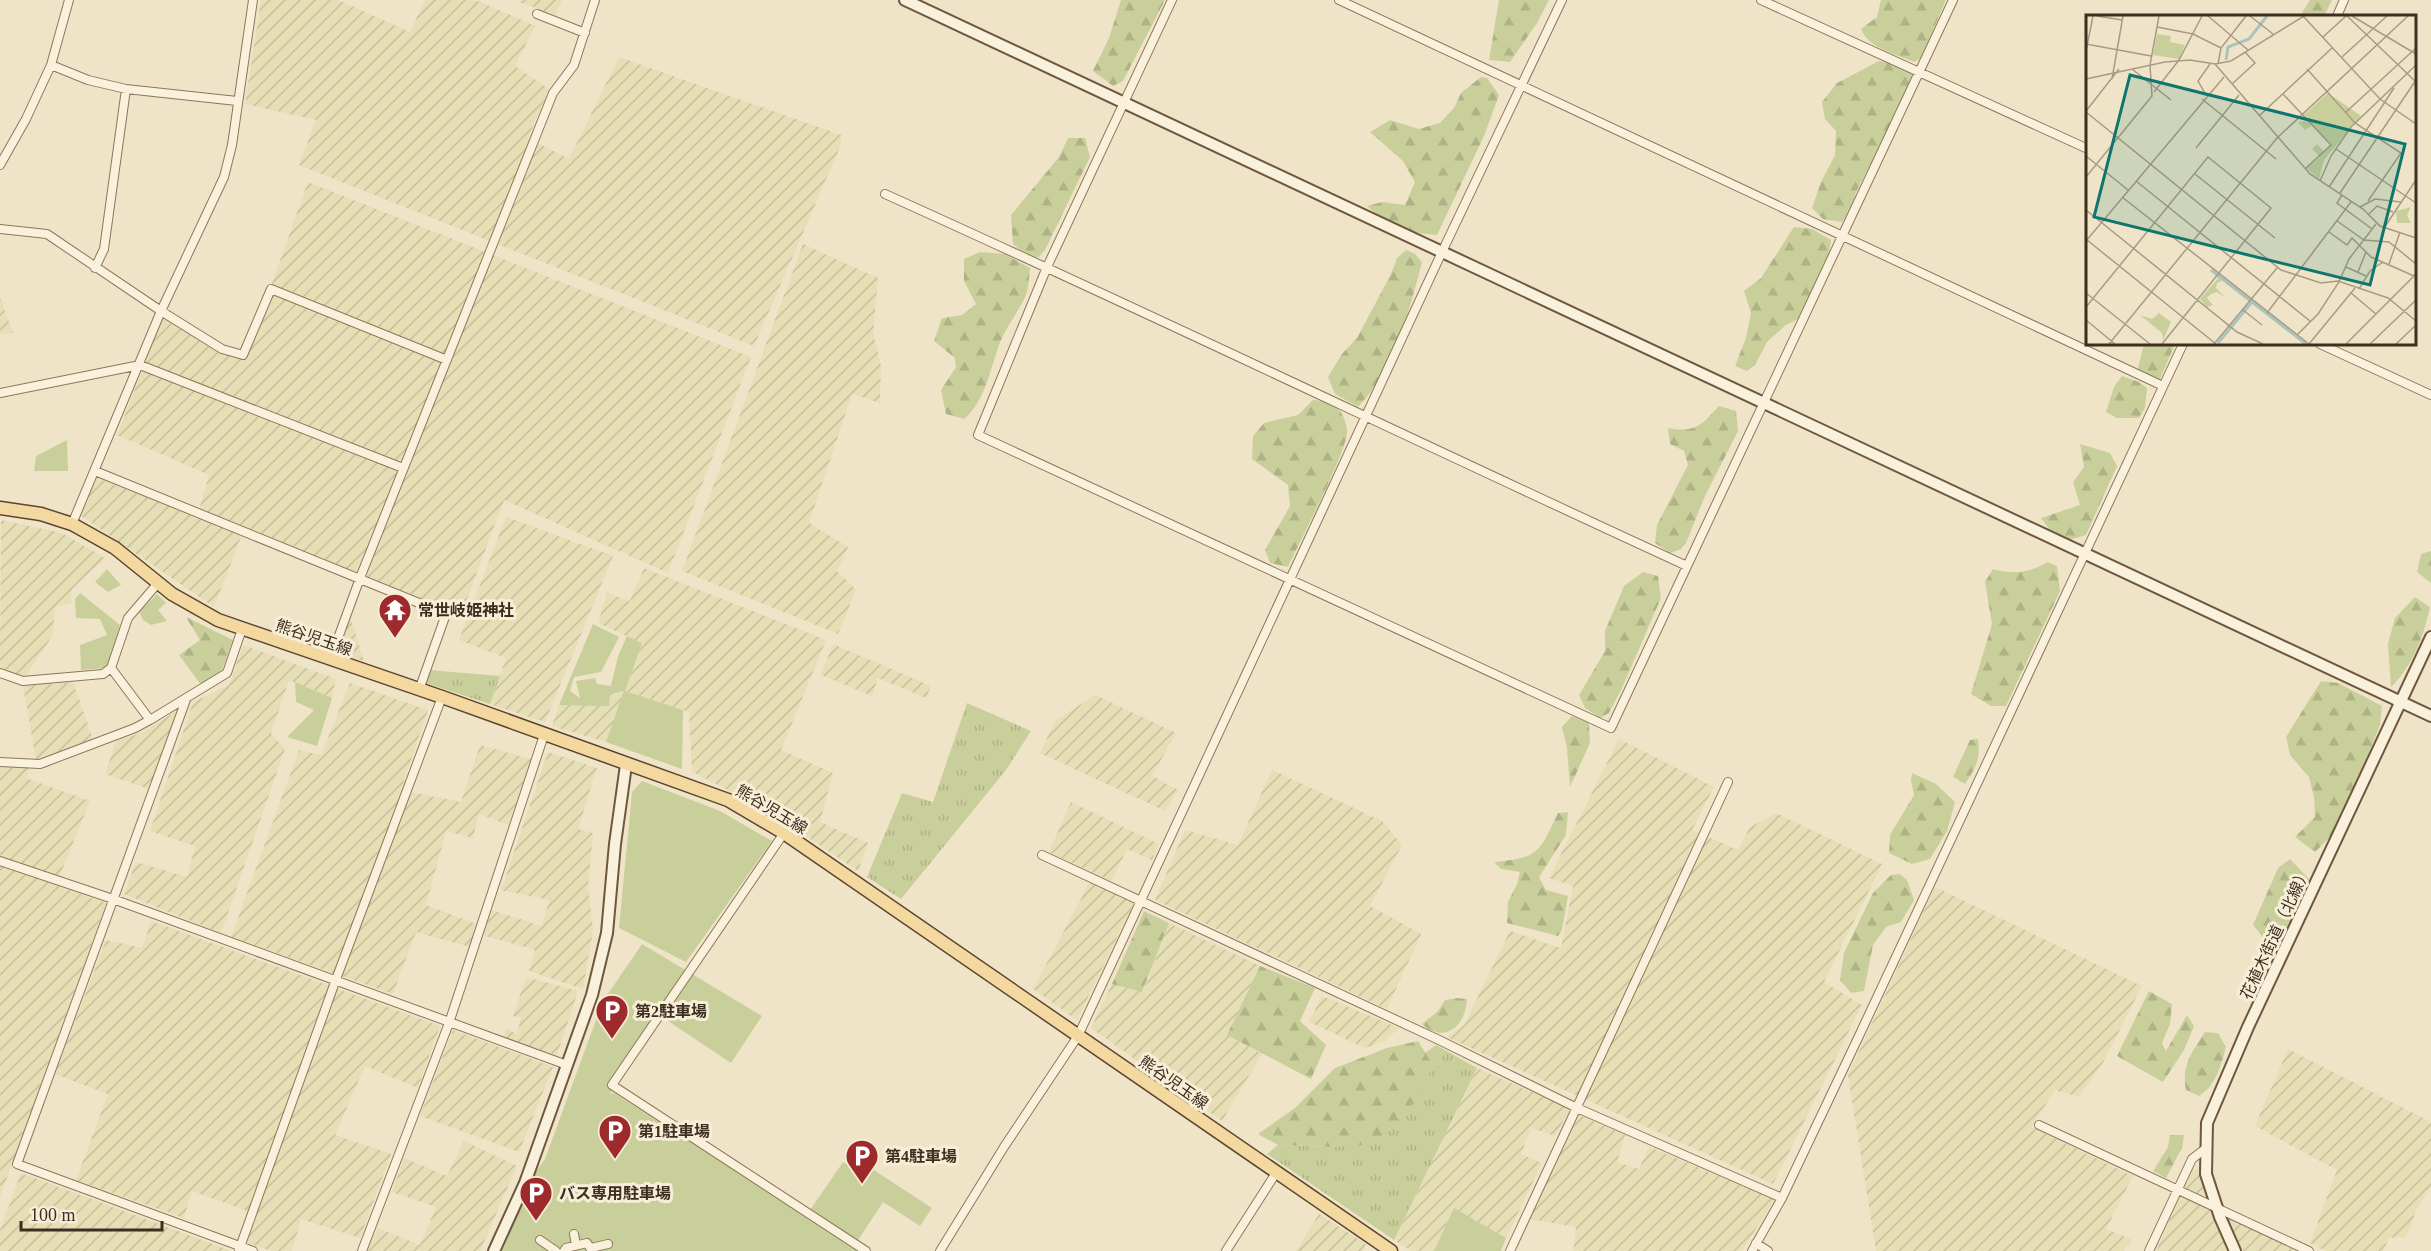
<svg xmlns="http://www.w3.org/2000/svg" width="2431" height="1251" viewBox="0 0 2431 1251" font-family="'Times New Roman','Noto Sans JP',serif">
	<defs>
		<pattern id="farmland-furrows" width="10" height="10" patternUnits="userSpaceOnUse" patternTransform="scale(1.5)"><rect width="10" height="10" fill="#e6deb5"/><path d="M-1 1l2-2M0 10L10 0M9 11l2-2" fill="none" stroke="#c6bf9b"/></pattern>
		<pattern id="grass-tufts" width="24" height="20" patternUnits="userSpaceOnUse" patternTransform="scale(1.5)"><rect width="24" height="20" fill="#c9cf9b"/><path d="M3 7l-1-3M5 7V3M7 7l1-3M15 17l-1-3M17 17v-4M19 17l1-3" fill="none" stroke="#aeb285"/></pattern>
		<pattern id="forest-firs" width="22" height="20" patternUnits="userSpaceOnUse" patternTransform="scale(1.5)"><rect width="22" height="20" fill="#c9cf9b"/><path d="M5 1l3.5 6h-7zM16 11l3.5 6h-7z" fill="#aeb285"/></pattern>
	</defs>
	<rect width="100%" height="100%" fill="#f0e4c8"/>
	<!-- farmland -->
	<path fill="url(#farmland-furrows)" d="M261 0H338L410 32 425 0H476L535 26 515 66 549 89 528 138 569 159 619 57 841 135V145L754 346 299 165 316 120 245 104Z
		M520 0H562L555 15 519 2Z
		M308 182 751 357 668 573 504 500 461 615 245 527 214 607 80 515 97 478 197 517 209 475 117 435 163 317 220 354 245 359Z
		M803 244 878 278 873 333 881 366 880 403 852 394 809 523 848 547 837 571 856 590 838 634 682 571Z
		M0 298 13 333 0 334Z
		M506 517 613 556 545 722 490 704 506 658 459 640Z
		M1 520 62 533 105 558 72 589 71 603 55 607 53 635 25 677 0 667Z
		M644 568 826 640 781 750 833 773 820 822 868 843 858 871 766 809 692 772 689 712 625 691 606 742 552 726 559 705H609L610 694 642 643 598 623 607 593 630 601Z
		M350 617 364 661 336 653Z
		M833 644 931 686 926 698 878 678 872 696 821 675Z
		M243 645 336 679 332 698 289 680 271 734 285 749 221 933 124 894 136 862 187 877 195 846 150 831 193 702 229 685Z
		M73 682 93 739 36 760 23 686Z
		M350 683 428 710 401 790 461 802 480 745 531 759 509 825 479 814 473 838 446 831 426 905 476 924 470 947 416 932 393 994 231 937 299 750 321 755Z
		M1095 695 1176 733 1152 776 1178 790 1165 811 1040 753 1055 721Z
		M178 710 149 789 105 774 116 741 141 733Z
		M1619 739 1714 787 1692 830 1738 850 1750 827 1776 813 1882 864 1824 982 1862 1005 1773 1184 1447 1037 1464 1025 1510 931 1561 948 1573 886 1549 878Z
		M548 752 597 768 578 829 593 833 588 887 593 930 583 989 529 971 535 950 482 935 491 910 542 926 549 900 501 890Z
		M0 766 29 768 26 778 90 801 56 885 106 903 0 1197Z
		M1272 770 1382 821 1402 845 1370 906 1421 934 1387 1009 1155 900 1185 830 1238 845Z
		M1071 802 1159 844 1152 860 1127 849 1111 881 1049 852Z
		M1090 882 1134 903 1077 1020 1033 989Z
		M1935 887 2142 986 2104 1061 2079 1097 2055 1090 2031 1127 2133 1176 2106 1229 2133 1240 2123 1251H1876L1848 1075Z
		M151 921 440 1026 418 1088 365 1066 335 1135 391 1154 360 1238 301 1219 292 1251H272L246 1242 255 1214 192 1191 184 1218 76 1180 108 1094 55 1074 106 940 142 948Z
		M1169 923 1260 966 1227 1035 1262 1054 1222 1121 1091 1028 1112 984 1143 992Z
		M526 977 578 991 557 1055 504 1039 505 1028 517 1034 521 1018 513 1016Z
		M1322 996 1399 1028 1385 1041 1365 1048 1309 1022Z
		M453 1030 553 1067 519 1152 420 1116Z
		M2288 1049 2431 1122V1186L2416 1211 2406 1237 2389 1238 2383 1251H2326L2310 1243 2337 1170 2255 1126Z
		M1477 1068 1570 1109 1555 1136 1531 1128 1521 1154 1542 1163 1506 1238 1455 1209 1434 1251H1411L1394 1240Z
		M1579 1115 1625 1135 1617 1162 1639 1169 1649 1147 1775 1199 1742 1251H1573L1576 1227 1530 1219Z
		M464 1141 517 1166 480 1251H366L378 1228 420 1245 436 1207 392 1192 404 1158 447 1176Z
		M2198 1169 2204 1190 2228 1251H2156L2192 1170Z
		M21 1173 232 1251H0V1230Z
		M1319 1214 1366 1244 1362 1251H1296Z
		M2226 1216 2300 1251H2242Z"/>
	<!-- grass -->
	<path fill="url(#grass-tufts)" d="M430 670 500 676 490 704 425 683Z
		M967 703 1031 731 1006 770 901 899 867 877 902 793 933 802Z
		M1436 1045 1477 1068 1394 1240 1267 1154 1278 1145 1335 1147 1433 1065 1425 1053Z"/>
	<!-- forest -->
	<path fill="url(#forest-firs)" d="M1121 0H1165L1123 81 1113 86 1093 71 1109 38Z
		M1499 0H1549L1537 23 1510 62 1489 60Z
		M1881 0H1946L1921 58 1915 62C1897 55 1868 48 1861 29L1877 17Z
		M2310 0H2332L2324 16H2300Z
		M1879 61 1893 63 1914 75 1888 137 1869 167 1856 192 1850 212 1842 222 1823 219 1812 208 1821 182 1835 155 1836 131 1825 119 1822 102 1837 83Z
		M1481 77 1487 78 1499 95 1484 136 1437 235C1406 233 1391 227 1367 206L1382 202 1405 205 1415 182 1403 161 1370 132 1390 120 1419 129 1440 123 1454 108 1461 93Z
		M1068 138H1085L1090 157 1045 250 1039 257 1029 258 1013 244 1011 215 1059 157Z
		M1794 227 1812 229 1831 240 1828 260 1800 318 1786 325 1767 342 1755 365 1747 371 1735 366 1746 338 1751 313 1744 291 1761 278Z
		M1406 250 1415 254 1422 262C1410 309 1393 372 1358 407L1335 394 1328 377 1342 354 1357 338 1391 274 1397 258Z
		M980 252 1005 254 1030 268C1029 276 1029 287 1026 295 1019 311 1008 324 1001 340 991 365 986 401 964 419L946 414 941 390 956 367 955 358 934 341 942 318 962 315 976 304 964 281V259Z
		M2144 344H2175L2160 379 2137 372Z
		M2122 376 2139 382 2147 388 2145 408 2139 418H2117L2106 412 2114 387Z
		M1313 400C1333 401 1344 408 1347 430 1350 446 1298 545 1288 567L1270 563 1265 550 1290 506 1288 485 1252 459 1253 436 1264 423 1298 415Z
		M1719 406 1736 411 1738 431 1705 496 1686 543 1681 549 1670 553 1655 543 1657 525 1688 465 1684 451 1670 444 1668 428C1695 433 1701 426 1719 406Z
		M2080 444 2110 453 2117 466 2086 535 2069 540 2049 529 2041 518 2080 505 2073 482 2084 467Z
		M2431 551V583L2417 572 2421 554Z
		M2048 562 2057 566 2060 591 2006 706H1991L1971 694 1992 624 1985 582 1993 569C2015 575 2028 573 2048 562Z
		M1643 572 1658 576 1661 598 1622 688 1609 713 1600 718 1585 708 1579 695 1605 651V631L1624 586Z
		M2415 597 2430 607C2423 637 2414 664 2391 687L2388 644 2395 618Z
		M186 617 233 640 222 670 201 685 179 655 200 640Z
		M2321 681 2338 683 2382 706 2380 725 2359 777 2330 837 2315 852 2295 837 2315 817 2314 797 2309 777 2290 755 2286 737Z
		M1572 716 1589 723 1590 743 1570 787 1567 748 1562 727Z
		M1978 739C1981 758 1976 768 1965 784L1953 777 1970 740Z
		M1912 773 1936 784 1955 802 1947 831 1930 859 1912 864 1889 853 1890 835 1914 795 1911 780Z
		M1568 812 1566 835 1539 877 1546 890 1568 896 1562 930 1558 936 1507 923 1508 902 1517 884 1520 872 1501 869 1494 862C1539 858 1539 853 1558 813Z
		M2290 859 2309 879 2283 939 2270 946 2253 925 2278 868Z
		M1900 874 1907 880 1914 900 1901 922 1886 927 1873 945 1864 991 1851 993 1840 980 1844 953 1873 893 1891 875Z
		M1144 911 1169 923 1142 992 1112 984Z
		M1260 966 1315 988 1300 1021 1326 1045 1311 1079 1227 1035Z
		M2149 991 2172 1004 2170 1024 2162 1043 2166 1051 2187 1015 2194 1026 2184 1050 2163 1082 2117 1056Z
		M1457 998 1467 999C1466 1025 1445 1045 1422 1024L1438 1011 1445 1000Z
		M2205 1032 2218 1033 2226 1047C2221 1066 2216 1085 2199 1096L2186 1090C2181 1064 2192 1053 2205 1032Z
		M1418 1041 1433 1065 1420 1094 1401 1122 1373 1144 1335 1147 1278 1145 1258 1134 1295 1108 1335 1068 1387 1048Z
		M2170 1135H2184L2182 1148 2166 1178 2153 1171 2168 1147Z"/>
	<!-- green -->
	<path fill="#c9cf9b" d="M67 440 68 471H34L36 456Z
		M107 569 121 585 108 592 95 582Z
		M80 593 120 625 110 662 105 668 81 670 80 645 107 635 100 619 76 618 75 599Z
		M157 594 166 603 158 610 167 621 151 625 143 620 139 612Z
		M593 624 619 637 601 672 574 677 570 691 580 698 576 681 595 678 597 684 611 686 618 656 627 636 642 643 625 691 683 710 682 769 606 742 624 691 610 694 609 706 559 705Z
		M295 682 332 698 317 746 287 737 314 710 296 702Z
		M642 781 720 811 772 841 686 962 619 928 632 792Z
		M642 944 762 1016 731 1063 662 1017 610 1094 614 1093 806 1216 843 1162 852 1167 857 1159 932 1208 920 1226 883 1202 853 1248 857 1251H502L534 1174 545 1159 603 1001Z
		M1454 1208 1506 1238 1501 1251H1434Z"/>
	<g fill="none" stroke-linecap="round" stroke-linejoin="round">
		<!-- street casing -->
		<g stroke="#8d765c" stroke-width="10">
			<path id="street" d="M1172 0 1047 267 978 435 1611 728 1953 0
				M1339 0 2163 386
				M1761 0 2088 149
				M537 14 585 33
				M2337 16 2344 0
				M51 65 88 80 126 89 237 101
				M0 165 26 119 51 65 69 0
				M885 194C1154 315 1419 443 1687 566
				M0 229 47 234 161 311 222 349 243 355 271 289 447 360
				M95 268 104 249 126 89
				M2320 344 2431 395
				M0 393 140 365 403 468
				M95 471 446 614 419 690
				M72 524 161 311 224 177 232 145 253 0
				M330 660 360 578 553 93 574 65 595 0
				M111 668 150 720
				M0 673 23 681 103 674 111 668 128 618 158 583
				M187 697 17 1164 253 1251
				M0 762 40 764 135 728 150 720 227 673 242 629
				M784 833 612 1085 866 1251
				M1042 855 1437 1039 1577 1108 1782 1198
				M0 861 113 899 567 1065
				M2039 1125 2309 1251
				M574 1234 576 1245
				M540 1240 556 1251
				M1756 1243 1768 1251
				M591 1248 608 1244
				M239 1250 335 982 442 697
				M362 1251 449 1023 544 735
				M564 1251 566 1248 587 1243 592 1251
				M940 1251 1004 1147 1078 1036 1442 252 1562 0
				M1226 1251 1276 1173
				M1510 1251 1728 782
				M1752 1251 1782 1198 1858 1038 2183 344
				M2149 1251 2192 1159 2205 1149"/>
		</g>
		<!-- secondary casing -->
		<g stroke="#6f573f" stroke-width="14">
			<path id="secondary" d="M905 0 2431 716
				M494 1251 525 1183 592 995 607 933 615 844 626 765
				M2235 1251 2220 1217 2206 1174 2207 1123 2248 1027 2431 637"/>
		</g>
		<!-- primary casing -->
		<g stroke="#5b4430" stroke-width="15">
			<path id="primary" d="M0 508 41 514 72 524 115 548 172 594 218 620 442 697 728 800 784 833 1391 1251"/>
		</g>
		<!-- street -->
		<use href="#street" stroke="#faf1dc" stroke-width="8"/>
		<!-- secondary -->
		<use href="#secondary" stroke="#faf1dc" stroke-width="10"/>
		<!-- primary -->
		<use href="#primary" stroke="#f3d9a0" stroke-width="12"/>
	</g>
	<!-- icons -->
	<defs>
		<g id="temple-pin" transform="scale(1.725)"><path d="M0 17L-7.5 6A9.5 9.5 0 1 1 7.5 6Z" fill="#9e2a2b" stroke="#f7eed8"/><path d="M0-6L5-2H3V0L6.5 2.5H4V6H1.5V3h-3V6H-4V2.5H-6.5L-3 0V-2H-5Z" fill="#fff"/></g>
		<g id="parking-pin" transform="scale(1.725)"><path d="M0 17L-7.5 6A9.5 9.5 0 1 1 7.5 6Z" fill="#9e2a2b" stroke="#f7eed8"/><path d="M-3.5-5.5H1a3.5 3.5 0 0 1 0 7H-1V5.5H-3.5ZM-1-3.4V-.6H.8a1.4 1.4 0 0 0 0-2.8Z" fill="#fff"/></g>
	</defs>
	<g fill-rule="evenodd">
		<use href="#temple-pin" x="395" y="610"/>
		<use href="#parking-pin" x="612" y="1011"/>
		<use href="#parking-pin" x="615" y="1131"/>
		<use href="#parking-pin" x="862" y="1156"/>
		<use href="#parking-pin" x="536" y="1193"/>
	</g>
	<g text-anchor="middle" stroke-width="6" stroke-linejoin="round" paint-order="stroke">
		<!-- poi labels -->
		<g font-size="16" font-weight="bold" fill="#3d2e20" stroke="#f7eed8" text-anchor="start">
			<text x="418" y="616">常世岐姫神社</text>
			<text x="635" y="1017">第2駐車場</text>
			<text x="638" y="1137">第1駐車場</text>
			<text x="885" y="1162">第4駐車場</text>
			<text x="559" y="1199">バス専用駐車場</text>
		</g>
		<!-- street labels -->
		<g font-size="16" fill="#3d2e20" stroke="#f7eed8">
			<text transform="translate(314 637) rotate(19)" y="6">熊谷児玉線</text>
			<text transform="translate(772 809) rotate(31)" y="6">熊谷児玉線</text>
			<text transform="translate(2275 933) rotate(-65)" y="6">花植木街道（北線）</text>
			<text transform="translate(1174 1082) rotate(35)" y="6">熊谷児玉線</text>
		</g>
	</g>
	<!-- overview -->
	<g transform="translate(2086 15)">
		<rect width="330" height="330" fill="#f0e4c8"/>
		<path d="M71 19 85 21 84 27 99 30 93 44 67 40ZM325 192 321 200 325 208H311L310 196ZM133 262 136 266 131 268 130 273 140 283 131 277 125 279 121 283 127 290 121 292 114 284ZM73 298 85 307 77 325 76 318 54 300 66 304Z" fill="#c9cf9b"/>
		<path d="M242 78 275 101 238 145 233 164 220 153 234 142 226 134 231 129 238 136 245 129 226 110 219 115 212 107 222 105 218 100Z" fill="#c9cf9b"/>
		<path fill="none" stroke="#a9c4bc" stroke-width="3" d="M140 45 142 32 163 24 181 1M125 255 220 329M132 328 165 288"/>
		<path fill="none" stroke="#a89b85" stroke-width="1.5" d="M11 1 36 5M122 1 162 35M164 1 187 19M217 1 294 84 330 109M261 1 329 66M266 1 330 39M71 12 107 19 135 33M237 22 260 1M0 29 65 41M0 36 7 1M256 42 301 1M129 49 145 46 218 1M132 49 135 33 160 1M46 54 85 85M221 54 269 108 315 138 282 186M0 64 79 47 104 45 129 49 224 159 277 194 294 211 330 223M26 64 37 1M146 69 169 48 159 37M68 77 93 45 116 1M197 79 245 130 220 153M120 80 112 66 124 49M116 84 190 144M0 96 33 54M0 97 195 255 235 268 252 266 302 283 330 306M260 97 330 33M174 100 246 33M110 133 153 80M250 134 330 188M0 141 42 175M109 159 189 223M0 162 66 81 64 50 73 1M50 166 224 306M234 166 245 141 265 112 330 50M243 172 308 73M254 178 330 65M256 180 251 188 286 214M36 182 223 329M274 192 289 184 315 187M0 195 151 317 177 329M283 199 291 191 307 197M251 206 278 225 303 227 330 249M298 213 330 165M243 217 261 230 266 223 285 242 328 261M1 225 130 329M0 226 138 62M303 249 314 217M260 252 280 261M272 257 280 237M273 274 284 256 297 247M0 278 64 329M265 278 290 299M0 292 122 142 185 193 76 329M157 295 176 310M181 298 265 187M0 305 29 329M211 320 232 299 253 267 263 244 290 209M23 329 191 123 322 1M128 329 191 253M223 329 269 273M260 329 330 259M284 329 330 285M310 329 330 310"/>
		<path fill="#0f766e" fill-opacity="0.15" stroke="#0f766e" stroke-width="3" d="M44 60 319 129 284 270 8 202Z"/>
		<rect width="330" height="330" fill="none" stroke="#3d2e20" stroke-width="3"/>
	</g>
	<!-- scale -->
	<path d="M21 1221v9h141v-9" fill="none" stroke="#3d2e20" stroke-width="3"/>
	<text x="30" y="1221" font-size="18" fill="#3d2e20" stroke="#f7eed8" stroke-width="4.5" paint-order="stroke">100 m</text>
</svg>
